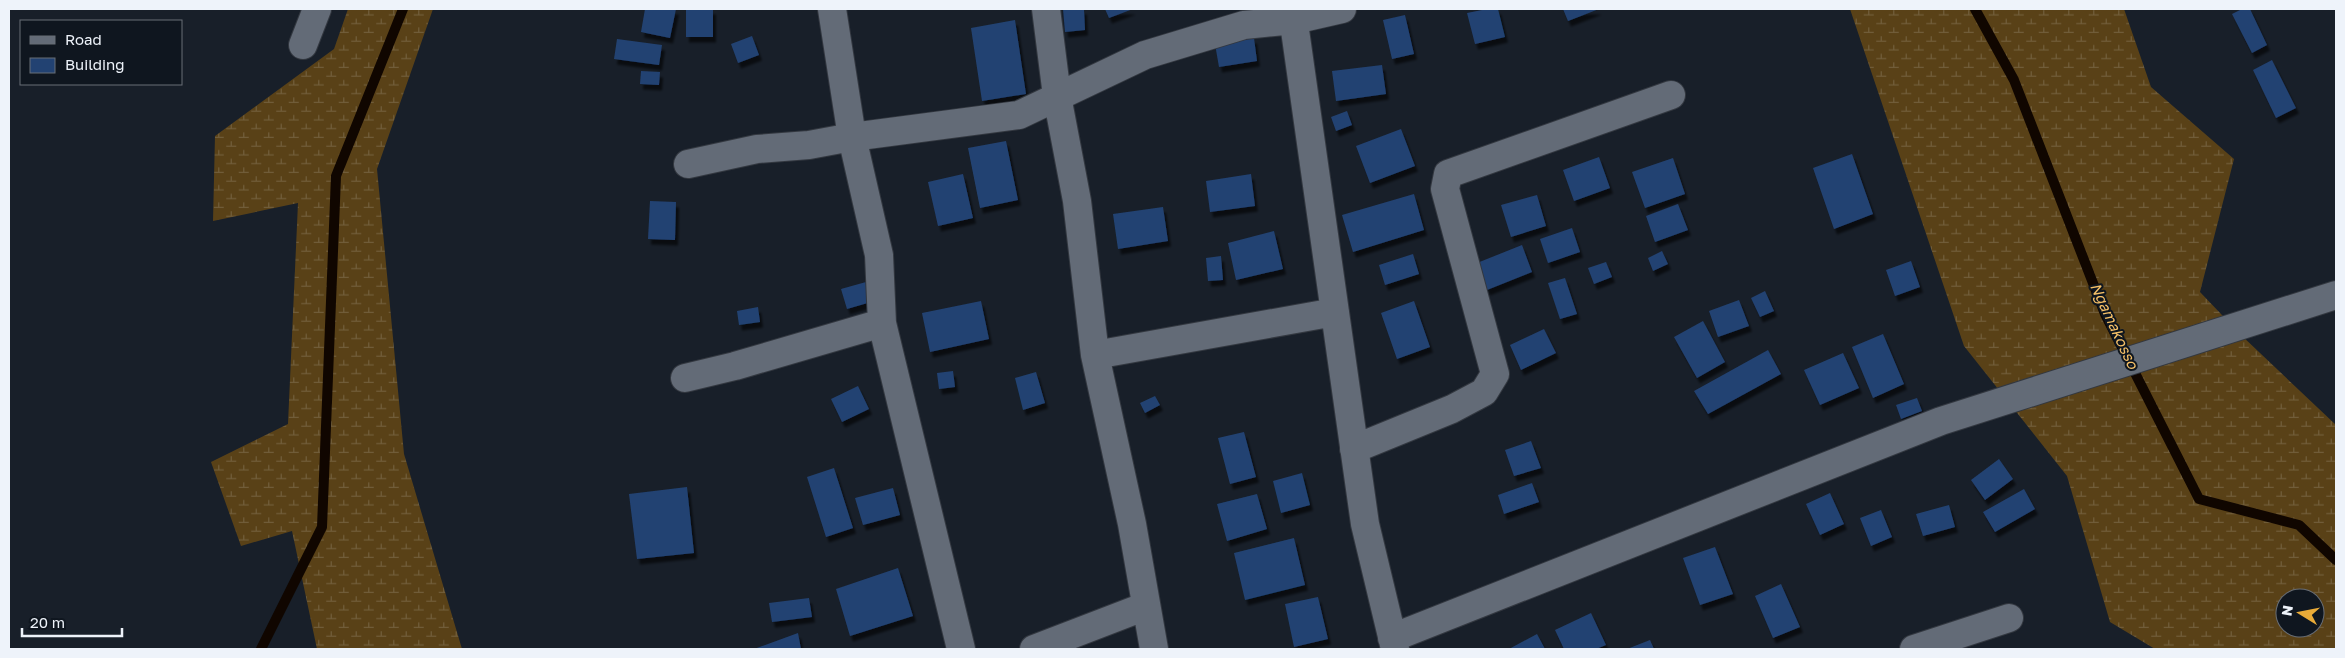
<svg xmlns="http://www.w3.org/2000/svg" width="2345" height="658" viewBox="0 0 2345 658" font-family="'Golos Text',sans-serif">
	<defs>
		<pattern id="wetland-marsh" width="20" height="14" patternUnits="userSpaceOnUse" patternTransform="scale(1.25)"><rect width="20" height="14" fill="#594117"/><path d="M1 5h8M5 5V1M11 12h8M15 12V8" fill="none" stroke="#715d3a"/></pattern>
		<filter id="shadow"><feDropShadow dx="3" dy="5.5" stdDeviation="1" flood-color="#0009"/></filter>
	</defs>
	<rect width="100%" height="100%" fill="#181f29"/>
	<!-- wetland -->
	<path fill="url(#wetland-marsh)" fill-rule="evenodd" d="M348 9H433L377 169 404 454 462 649H317L292 531 241 546 211 462 288 424 298 203 213 221 215 136 334 49Z
		M1850 9H2124L2151 87 2234 159 2200 292 2241 335 2336 425V649H2155L2110 622 2067 476 1964 346ZM2285 598H2315V628H2285Z"/>
	<g fill="none" stroke-linecap="round" stroke-linejoin="round">
		<!-- stream -->
		<path stroke="#100600" stroke-width="10" d="M1975 9 2014 80 2105 314 2199 499 2299 525 2336 560
			M261 649 322 527 336 176 403 9"/>
	</g>
	<!-- building -->
	<path fill="#224272" filter="url(#shadow)" d="M645 9H676L670 38 641 32Z
		M686 9H713V37H686Z
		M1063 9H1084L1085 30 1065 32Z
		M1105 9H1133L1109 18Z
		M1487 9H1498L1505 37 1475 44 1467 13Z
		M1563 9H1599L1568 21Z
		M2242 9H2250L2267 45 2252 53 2232 14Z
		M1405 15 1414 54 1392 59 1383 20Z
		M1015 20 1026 94 982 101 971 28Z
		M752 36 759 55 738 63 731 44Z
		M1254 38 1257 61 1219 67 1215 44Z
		M617 39 662 45 659 65 614 59Z
		M2272 60 2296 108 2276 118 2253 70Z
		M1382 65 1386 94 1336 101 1332 71Z
		M641 71 660 72 659 85 640 84Z
		M1347 111 1352 125 1336 131 1331 117Z
		M1401 129 1415 166 1370 183 1356 146Z
		M1006 141 1018 200 980 208 968 148Z
		M1852 154 1873 214 1834 229 1813 168Z
		M1599 157 1610 188 1574 201 1563 170Z
		M1673 158 1685 194 1645 208 1632 172Z
		M963 174 973 218 938 226 928 182Z
		M1251 174 1255 206 1210 212 1206 181Z
		M1414 194 1424 230 1353 252 1342 215Z
		M1537 195 1546 226 1511 237 1501 205Z
		M650 201 676 202 675 240 648 239Z
		M1678 204 1688 230 1655 242 1646 216Z
		M1163 207 1168 241 1118 249 1113 214Z
		M1572 228 1580 252 1548 263 1540 239Z
		M1274 231 1283 269 1236 280 1228 243Z
		M1522 245 1532 272 1487 290 1477 263Z
		M1662 251 1668 264 1653 271 1648 258Z
		M1413 254 1419 274 1385 285 1379 265Z
		M1221 256 1223 280 1208 281 1206 258Z
		M1911 261 1920 287 1895 296 1886 270Z
		M1606 262 1612 277 1594 284 1588 268Z
		M1565 278 1577 314 1560 319 1548 283Z
		M866 282 871 302 847 309 841 289Z
		M1765 291 1774 311 1760 317 1751 298Z
		M1739 300 1749 326 1718 337 1709 311Z
		M981 301 989 339 930 352 922 313Z
		M1414 301 1430 347 1397 359 1381 313Z
		M758 307 760 322 739 325 737 311Z
		M1703 321 1725 362 1697 378 1674 337Z
		M1544 329 1556 353 1521 370 1510 345Z
		M1883 334 1904 384 1873 398 1852 347Z
		M1768 350 1781 374 1708 414 1694 391Z
		M1843 353 1859 388 1820 405 1804 370Z
		M953 371 955 387 939 389 937 373Z
		M1036 372 1045 403 1023 410 1015 378Z
		M858 386 869 409 842 422 831 399Z
		M1155 396 1160 405 1145 413 1140 403Z
		M1917 398 1922 411 1901 419 1896 405Z
		M1244 432 1256 477 1230 484 1218 438Z
		M1531 441 1541 468 1514 476 1505 450Z
		M1999 459 2013 479 1985 500 1971 480Z
		M834 468 853 528 826 537 807 477Z
		M1302 473 1310 505 1281 513 1273 481Z
		M1532 483 1539 502 1504 514 1498 495Z
		M687 487 694 553 637 559 629 494Z
		M893 488 900 515 863 525 855 498Z
		M2024 489 2035 509 1995 532 1983 512Z
		M1830 493 1844 524 1820 535 1806 504Z
		M1257 494 1267 529 1227 541 1217 504Z
		M1949 505 1955 527 1923 536 1916 514Z
		M1881 510 1892 537 1871 546 1860 518Z
		M1294 538 1305 585 1245 600 1234 553Z
		M1715 547 1733 594 1700 605 1683 558Z
		M898 568 913 616 850 636 836 589Z
		M1781 584 1800 627 1773 638 1755 596Z
		M1318 597 1328 639 1294 647 1285 604Z
		M809 598 812 617 772 622 769 603Z
		M1591 613 1606 645 1596 649H1564L1555 630Z
		M798 633 801 649H754Z
		M1537 634 1545 649H1509Z
		M1650 640 1654 649H1627Z"/>
	<g fill="none" stroke-linecap="round" stroke-linejoin="round">
		<!-- minor casing -->
		<g stroke="#333840" stroke-width="30">
			<path id="minor" d="M832 9 852 137 879 255 882 323 961 649
				M1046 9 1057 96 1077 201 1095 355 1132 524 1154 649
				M1292 9 1365 524 1395 649
				M303 45 317 9
				M688 164 757 149 809 145 852 137 1019 115 1145 55 1244 25 1294 20 1342 9
				M1095 355 1335 312
				M685 378 735 366 882 323
				M1354 449 1452 409 1484 392 1495 374 1445 189 1448 174 1671 95
				M1392 638 1941 421 2336 295
				M1034 649 1146 606
				M1914 649 2009 618"/>
		</g>
		<!-- minor -->
		<use href="#minor" stroke="#636b77" stroke-width="28"/>
	</g>
	<g text-anchor="middle" stroke-width="4" stroke-linejoin="round" paint-order="stroke">
		<!-- water labels -->
		<g font-size="15" font-style="italic" fill="#f4bf67" stroke="#0f161f">
			<text transform="translate(2114 326) rotate(65)" y="5">Ngamakosso</text>
		</g>
	</g>
	<!-- border -->
	<rect width="2345" height="658" fill="none" stroke="#eef3fa" stroke-width="20"/>
	<!-- legend -->
	<rect x="20" y="20" width="162" height="65" fill="#0f161f" stroke="#686e77"/>
	<rect x="30" y="36" width="25" height="8" fill="#636b77" stroke="#686e77"/>
	<text x="65" y="45" font-size="15" fill="#eef3fa">Road</text>
	<rect x="30" y="58" width="25" height="15" fill="#224272" stroke="#686e77"/>
	<text x="65" y="70" font-size="15" fill="#eef3fa">Building</text>
	<!-- north arrow -->
	<g transform="translate(2300 613) rotate(280)"><circle r="24" fill="#0f161f" stroke="#686e77"/>
	<path d="M0-4L9 19L0 12L-9 19Z" fill="#e9ab38"/>
	<text y="-8" font-size="14" font-weight="bold" text-anchor="middle" fill="#eef3fa">N</text>
	</g>
	<!-- scale -->
	<path d="M22 628v8h100v-8" fill="none" stroke="#eef3fa" stroke-width="2.5"/>
	<text x="30" y="628" font-size="15" fill="#eef3fa" stroke="#0f161f" stroke-width="4" paint-order="stroke">20 m</text>
</svg>
